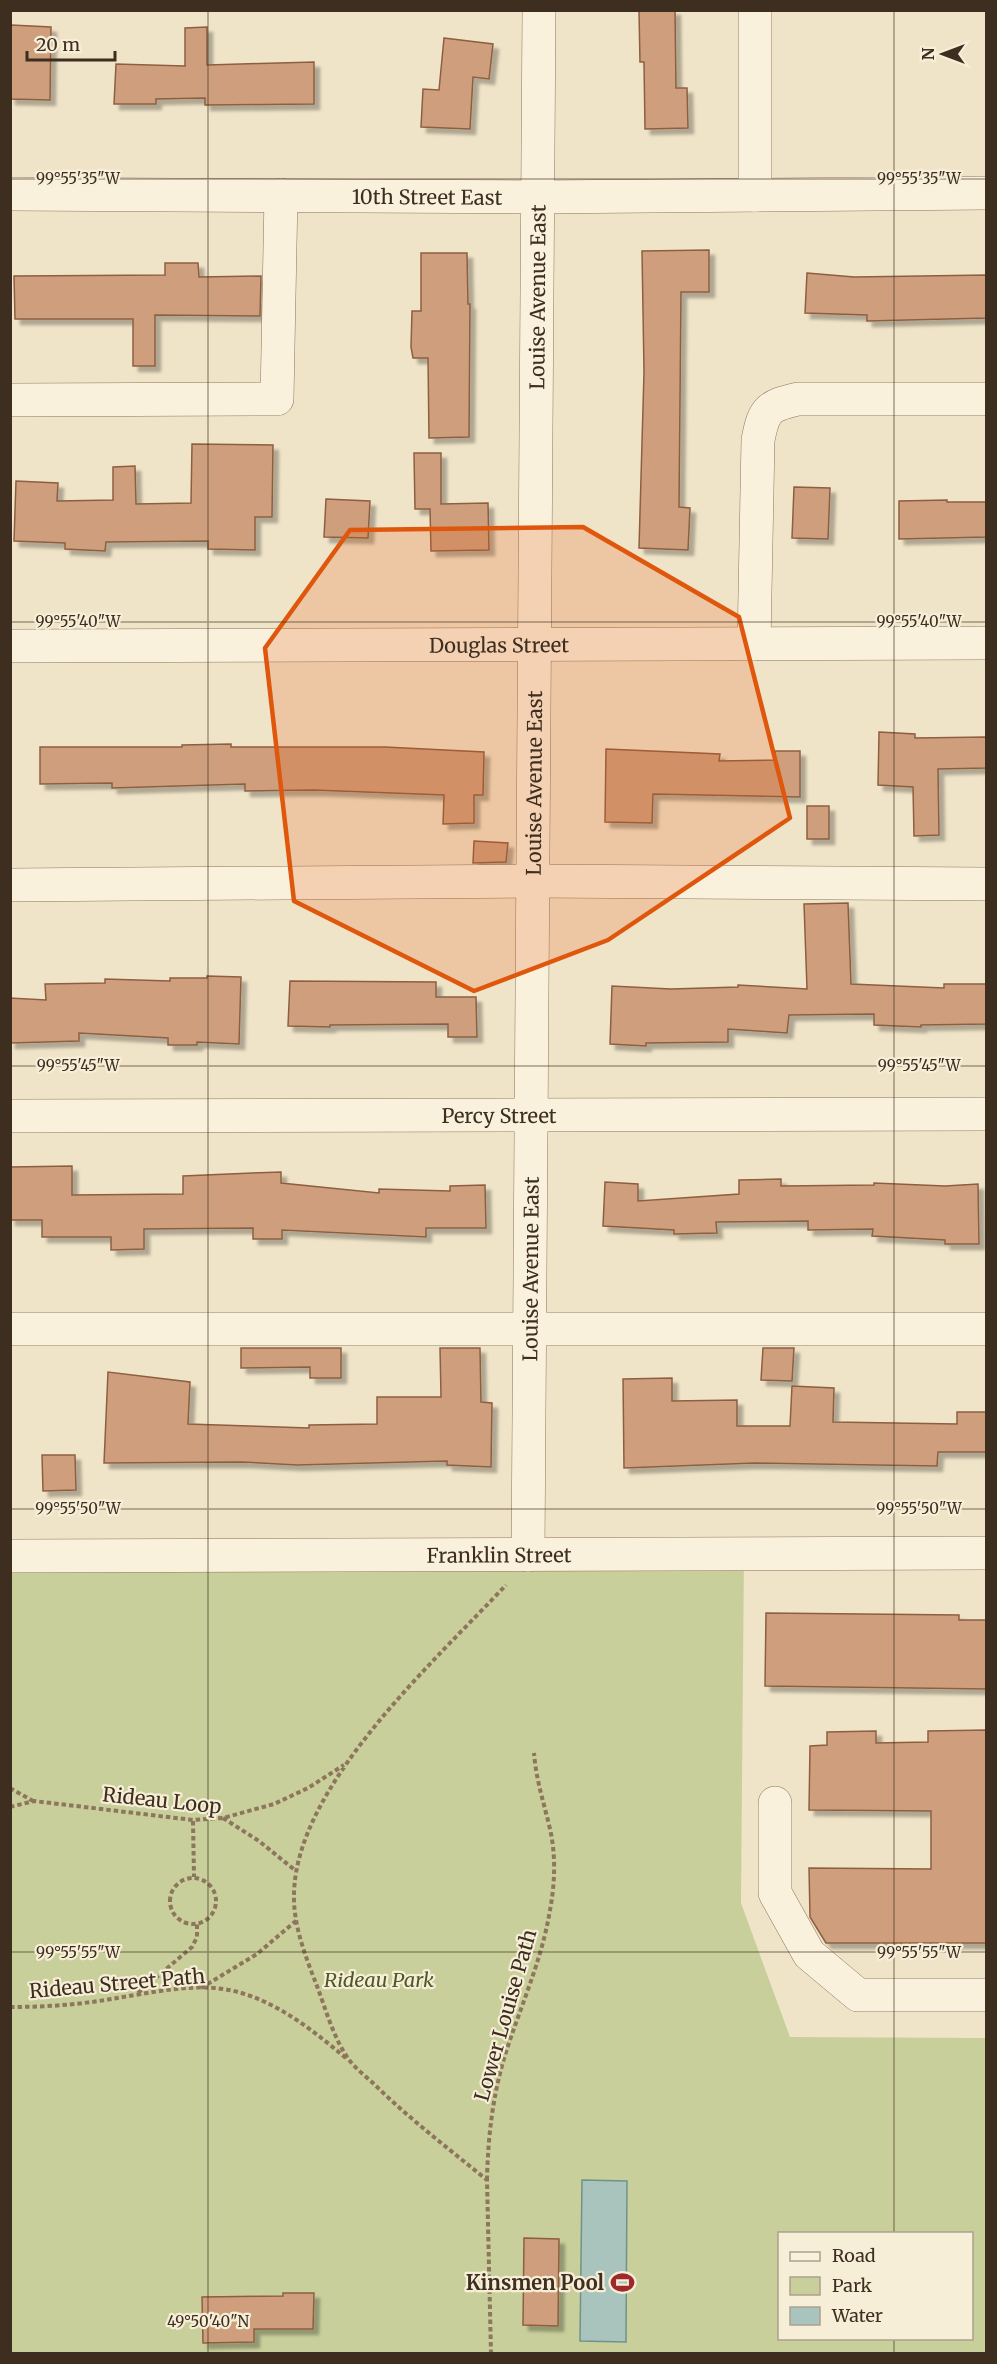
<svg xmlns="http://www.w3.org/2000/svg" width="997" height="2364" viewBox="0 0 997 2364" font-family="Merriweather,serif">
<defs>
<filter id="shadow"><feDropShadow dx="5.5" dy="5.5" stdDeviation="1.5" flood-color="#0004"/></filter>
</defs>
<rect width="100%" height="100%" fill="#f0e4c8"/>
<path fill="#c9cf9b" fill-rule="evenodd" d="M744,1553L741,1903L790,2037L986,2038V2353H11L10,1556ZM780,2234H972V2338H780Z"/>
<path fill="#a9c4bc" stroke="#6f938a" stroke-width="1.5" d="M582,2180L627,2181L626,2342L580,2341Z"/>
<path fill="#cf9f7d" stroke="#8d5f41" stroke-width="1.5" filter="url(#shadow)" d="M675,10L676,88H687L688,128L645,129L644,62H640L639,11Z
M11,25L51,27L50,100L10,99Z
M207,27V65L314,62V104L205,105V98L156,99V104H114L116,64L185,66V28Z
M444,38L493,44L489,79L473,77L470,129L421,127L423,89L439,90Z
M709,250V292H681L679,507L690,508L688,550L639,548L644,372L642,251Z
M421,253H467L468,304H470L469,437L429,438L428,358H413L411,347L412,311H421Z
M165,263H198L199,277L261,276L260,316L155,315V366H133V319H15L14,276L165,275Z
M807,273L854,277L987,275V318L867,321V315L805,313Z
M192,444L273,445L272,517H255V550L208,549V541L106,542L105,551L65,549V543L14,541L16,481L58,483L57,501L113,500V467L135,466L136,504L191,503Z
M414,453H441V504L488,503L489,550L431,551L430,509H415Z
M794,487L830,488L828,539L792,538Z
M326,499L370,501L368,538L324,537Z
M947,500V502H987V537L899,539V501Z
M879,732L915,734V738L986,737V768L938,769L939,835L914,836L913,787L878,785Z
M231,744V747H385L484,752L483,795H474V823L443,824L444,795L313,790L245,791V784L112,788V783L40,784V747H182V745Z
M606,749L720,754L719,761L775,760V751H800V797L653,794L652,823L605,822Z
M807,806H829V839H807Z
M474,841L508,843L506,862L473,863Z
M848,903L851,984L944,988V984H987V1024L921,1025V1027L874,1025V1014L789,1015L787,1033L728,1029V1042L646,1043V1046L610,1044L612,986L671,989L738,987V985L807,989L804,904Z
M207,976L241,977L239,1044L197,1042V1045H168V1038L79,1033V1041L10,1043V998L46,1000L45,984L105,983V979L170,981V978H207Z
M290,981L436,982V997H476L477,1037H448V1024L330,1025V1027L288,1026Z
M72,1166V1195L183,1194V1176L252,1173L281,1172V1183L379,1193V1189L450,1191V1186L485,1185L486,1228H426V1237L282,1230V1239H253V1228L144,1229V1249L111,1250V1237H42V1220H10V1167Z
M781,1179V1186L874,1185V1183L945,1186L978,1184L979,1244H945V1240L872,1236L873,1229L808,1230V1221L716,1222L717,1233L674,1234V1230L603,1226L605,1182L638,1184V1201L739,1194V1180Z
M241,1348H341V1378H310V1367L241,1368Z
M440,1348H480L481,1402L492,1403L491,1467L447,1465V1461L297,1465L242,1462L104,1463L108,1372L190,1382L188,1424L309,1428V1425L377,1424V1397H441Z
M763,1348H794L792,1381L761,1380Z
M672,1378V1401L737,1400V1426H790L792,1386L834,1388L833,1422L957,1424V1412H987V1452H938L937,1466L755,1463L624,1468L623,1379Z
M42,1455H75L76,1490L43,1491Z
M766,1613L959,1615V1620H987V1689L765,1686Z
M987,1730V1943H826L810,1917L809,1868L931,1869V1811L809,1810L810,1746L827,1745V1732L876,1731V1743L928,1742V1731Z
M524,2238L559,2239L558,2326L523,2325Z
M283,2293H314L313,2329H254V2342L203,2343L202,2297L283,2296Z"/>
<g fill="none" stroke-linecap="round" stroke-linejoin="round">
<defs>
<g id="minor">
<path d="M755,10V195"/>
<path id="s1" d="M10,194L538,197L986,193"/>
<path d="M10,400L277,399L281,195"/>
<path d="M754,644L758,440C764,409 768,406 798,399H986"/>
<path id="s2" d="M10,646L986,643"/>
<path d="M10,885L533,881L986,884"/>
<path id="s3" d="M10,1116L986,1114"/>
<path d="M10,1329H986"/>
<path id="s4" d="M528,1555L539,10"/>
<path id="s5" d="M10,1556L986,1553"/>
<path d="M775,1803V1893L809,1954L858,1995H986"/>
</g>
</defs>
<use href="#minor" stroke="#8d765c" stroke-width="34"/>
<path stroke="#8d765c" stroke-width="4" stroke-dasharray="4.5 3" stroke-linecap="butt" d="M10,1788L33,1801
M10,1807L34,1801L193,1820L223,1818L274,1804L308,1788L344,1765
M223,1818L259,1841L296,1871
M193,1821L194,1877
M170 1901a23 23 0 1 1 46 0a23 23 0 1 1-46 0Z
M201,1988L257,1954L297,1920
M138,1993L192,1947L197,1937V1924
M10,2007C44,2007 77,2005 111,1999C151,1993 198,1981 238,1992C279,2003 315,2032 347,2059
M487,2180C488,2135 493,2092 507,2049C522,2003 542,1959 550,1910C555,1884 556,1855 550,1829C544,1803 536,1780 534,1753
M491,2354L487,2180C449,2149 411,2120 376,2086C368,2078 357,2070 350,2061C334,2040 326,2010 317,1986C306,1958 293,1925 294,1894C296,1785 435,1661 506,1585"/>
<use href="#minor" stroke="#faf1dc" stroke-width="33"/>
</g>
<path fill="#df570d" fill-opacity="0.2" stroke="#df570d" stroke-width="4.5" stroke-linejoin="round" d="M583,527L739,617L790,818L608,940L474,991L294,901L265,648L350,530Z"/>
<path fill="none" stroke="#3d2e20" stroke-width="1.5" stroke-opacity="0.45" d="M208,10V2354M894,10V2234M10,179H986M10,622H986M10,1066H986M10,1509H986M10,1952H986M894,2338V2354"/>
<defs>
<symbol id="stadium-bare" viewBox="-9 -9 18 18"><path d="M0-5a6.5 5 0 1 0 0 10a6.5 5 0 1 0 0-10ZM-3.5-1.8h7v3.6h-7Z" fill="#9e2a2b" stroke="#f7eed8" stroke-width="2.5" paint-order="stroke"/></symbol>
</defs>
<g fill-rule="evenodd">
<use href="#stadium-bare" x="606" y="2266" width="33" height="33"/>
</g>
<g text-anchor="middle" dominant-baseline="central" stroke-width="4.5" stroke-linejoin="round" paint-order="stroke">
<g font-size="20" fill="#3d2e20" stroke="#f7eed8">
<text stroke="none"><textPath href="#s1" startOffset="417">10th Street East</textPath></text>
<text stroke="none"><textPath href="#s4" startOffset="1258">Louise Avenue East</textPath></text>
<text stroke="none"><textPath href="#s2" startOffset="489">Douglas Street</textPath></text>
<text stroke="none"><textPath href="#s4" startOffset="772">Louise Avenue East</textPath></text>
<text stroke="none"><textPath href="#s3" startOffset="489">Percy Street</textPath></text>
<text stroke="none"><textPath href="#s4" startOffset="286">Louise Avenue East</textPath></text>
<text stroke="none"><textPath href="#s5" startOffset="489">Franklin Street</textPath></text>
<text transform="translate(162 1800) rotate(6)">Rideau Loop</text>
<text transform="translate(117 1983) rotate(-5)">Rideau Street Path</text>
<text transform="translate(505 2015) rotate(-74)">Lower Louise Path</text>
</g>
<g font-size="20" font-style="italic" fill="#4d5a26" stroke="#f7eed8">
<text x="379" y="1979">Rideau Park</text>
</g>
<g font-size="20" font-weight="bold" fill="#3d2e20" stroke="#f7eed8" text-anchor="end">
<text x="604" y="2282">Kinsmen Pool</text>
</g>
</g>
<g font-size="15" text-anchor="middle" fill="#3d2e20" stroke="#f7eed8" stroke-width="4.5" stroke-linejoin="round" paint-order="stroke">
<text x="919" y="184">99°55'35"W</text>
<text x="78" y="184">99°55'35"W</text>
<text x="919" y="627">99°55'40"W</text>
<text x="78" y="627">99°55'40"W</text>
<text x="919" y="1071">99°55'45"W</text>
<text x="78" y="1071">99°55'45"W</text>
<text x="919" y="1514">99°55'50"W</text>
<text x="78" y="1514">99°55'50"W</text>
<text x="78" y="1958">99°55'55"W</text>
<text x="919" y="1958">99°55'55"W</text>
<text x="208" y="2327">49°50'40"N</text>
</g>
<rect width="997" height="2364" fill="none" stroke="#3d2e20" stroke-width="24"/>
<rect x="778" y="2232" width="195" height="108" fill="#f7eed8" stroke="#ada18e" stroke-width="1.5"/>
<rect x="790" y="2252" width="30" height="9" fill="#faf1dc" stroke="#ada18e" stroke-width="1.5"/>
<text x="832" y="2262" font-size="18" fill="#3d2e20">Road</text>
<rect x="790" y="2277" width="30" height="18" fill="#c9cf9b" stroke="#ada18e" stroke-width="1.5"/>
<text x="832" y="2292" font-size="18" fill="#3d2e20">Park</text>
<rect x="790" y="2307" width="30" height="18" fill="#a9c4bc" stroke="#ada18e" stroke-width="1.5"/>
<text x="832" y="2322" font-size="18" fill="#3d2e20">Water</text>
<g transform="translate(943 54) rotate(270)" stroke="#f7eed8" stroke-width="4.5" paint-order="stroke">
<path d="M0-4.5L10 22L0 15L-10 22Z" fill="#3d2e20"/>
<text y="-9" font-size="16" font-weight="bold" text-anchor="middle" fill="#3d2e20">N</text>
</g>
<path d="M27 51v9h88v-9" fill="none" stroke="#3d2e20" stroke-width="3"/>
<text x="36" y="51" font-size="18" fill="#3d2e20" stroke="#f7eed8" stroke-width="4.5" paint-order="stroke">20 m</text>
</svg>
